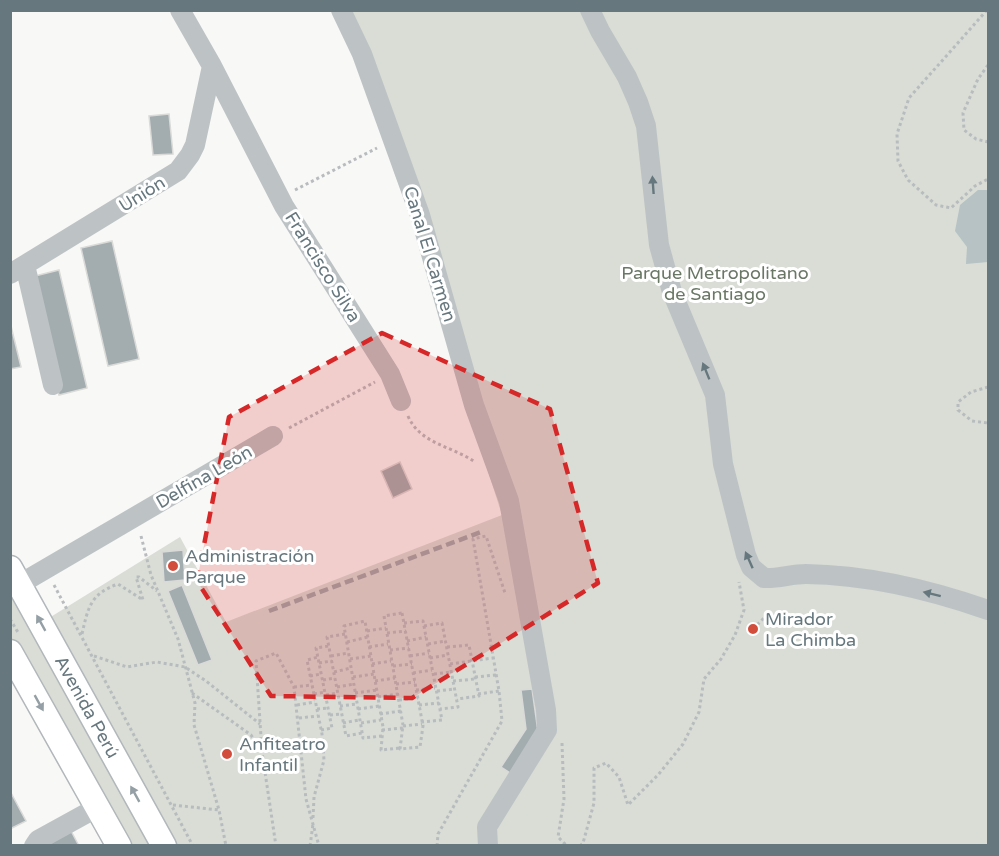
<svg xmlns="http://www.w3.org/2000/svg" width="999" height="856" viewBox="0 0 999 856" font-family="'Varela Round',sans-serif">
<rect width="100%" height="100%" fill="#f8f8f6"/>
<path fill="#d9ddd6" d="M335,11H988V845H174L49,618L180,537L226,622L502,515L440,321L422,245L394,172L368,83Z
M10,593L150,845H127L11,640Z"/>
<path fill="#b6c2c4" d="M978,190H988V262L966,264L967,247L955,231L960,205Z"/>
<path fill="#a3adb0" stroke="#dadad8" stroke-width="1.5" d="M169,114L173,154L153,155L149,116Z
M112,241L139,359L108,366L81,248Z
M59,270L87,388L59,395L31,277Z
M10,322L21,367L10,369Z
M400,462L412,489L393,498L381,471Z
M183,550L185,580L164,582L162,552Z
M182,585L212,660L198,665L168,591Z
M532,689L538,732L510,773L501,767L526,729L521,690Z
M10,791L26,821L10,829Z
M70,829L79,846H49L47,842Z"/>
<g fill="none" stroke-linecap="round" stroke-linejoin="round">
<defs>
<path id="major" d="M10,568L164,846
M10,652L119,846"/>
</defs>
<use href="#major" stroke="#b1b7ba" stroke-width="27"/>
<path stroke="#b8bcbe" stroke-width="3" stroke-dasharray="3 3" stroke-linecap="butt" d="M987,10L909,98L897,134L898,161L908,180L936,205L951,208L975,186L988,179
M988,65L978,79L963,113L964,130L976,139L988,142
M295,190L377,148
M988,387L971,392L958,402V410L972,421L988,423
M408,416C420,444 452,446 475,462
M289,428L375,382
M141,536L151,575L178,639L195,703L194,725L219,810L226,846
M54,585L193,846
M402,613L423,726L420,747L400,749L403,725L384,616Z
M10,619L19,634
M404,623L423,621L442,720L422,722
M424,626L442,623L458,707L440,709
M753,629L768,614
M367,631L386,628
M387,633L406,631
M82,634C88,608 90,594 118,584L143,600L136,577H139L157,591
M345,634L327,637L346,736L362,733
M407,641L426,637
M347,642L368,637
M428,644L446,641
M369,647L388,644
M447,647L469,645L479,696L457,699
M390,650L409,648
M94,656L127,667L157,662L185,667L206,681L260,724
M331,656L348,653
M410,656L429,653
M430,658L448,655
M350,659L371,656
M319,663L332,661
M372,664L391,661
M450,664L493,658
M393,666L412,664
M334,672L351,668
M413,673L432,670
M434,674L452,672
M310,676L321,674
M353,677L374,674
M475,677L496,675
M323,680L335,678
M375,681L395,678
M453,681L475,679
M396,684L415,682
M294,687L312,685
M337,687L354,684
M416,690L435,688
M437,691L455,689
M192,693L251,735L262,752L276,846
M355,693L377,690
M314,694L325,692
M478,694L499,691
M326,695L338,693
M378,697L398,694
M399,700L418,698
M297,705L315,702
M419,705L439,703
M340,706L357,704
M317,709L328,708
M358,709L379,706
M380,714L401,711
M330,715L342,714
M299,718L318,716
M343,723L359,720
M361,723L381,720
M403,726L422,724
M321,730L332,728L316,648L329,646
M382,730L403,728
M382,736L363,738L344,626L365,621L383,727L381,750L400,748
M562,743L564,799L558,837L567,846
M262,752L256,661L276,653L294,687L306,799L319,846
M173,805L219,810
M313,818L314,797L324,760L322,734L307,660L318,657
M310,846L313,824
M437,846L438,834L502,721L499,691L473,539L486,536L505,593
M580,846L583,843L594,803V768L606,763L619,777L628,805L658,775L683,744L699,712L704,679L721,659L735,635L744,610L739,582"/>
<path stroke="#bdc3c5" stroke-width="20" d="M180,10L212,66L284,206L390,374L401,401
M341,10L362,54L420,215L474,405L509,501L546,710L547,730L487,827L488,846
M590,10L600,31L627,77L638,102L646,126L659,245L672,292L715,395L723,464L746,555L751,567L764,578C778,579 791,574 806,574C867,575 931,590 988,610
M25,265L53,385
M10,274L178,171L190,155L195,145L212,66
M20,584L273,436
M34,846L38,840L98,807"/>
<use href="#major" stroke="#fff" stroke-width="24"/>
<path stroke="#a0a8ab" stroke-width="4.5" stroke-dasharray="9 4.5" stroke-linecap="butt" d="M269,611L481,532"/>
</g>
<defs><path id="oneway-solid" d="M-6-.8H1V-3.2L6.5 0L1 3.2V.8H-6Z" transform="scale(1.5)"/></defs>
<g fill="#66777e">
<use href="#oneway-solid" transform="translate(653 185) rotate(-94)"/>
<use href="#oneway-solid" transform="translate(706 371) rotate(-112)"/>
<use href="#oneway-solid" transform="translate(749 560) rotate(-114)"/>
<use href="#oneway-solid" transform="translate(932 594) rotate(-166)"/>
</g>
<g fill="#94a0a5">
<use href="#oneway-solid" transform="translate(41 623) rotate(-119)"/>
<use href="#oneway-solid" transform="translate(39 703) rotate(61)"/>
<use href="#oneway-solid" transform="translate(135 794) rotate(-119)"/>
</g>
<path fill="#d62828" fill-opacity="0.2" stroke="#d62828" stroke-width="4.5" stroke-dasharray="12 8" stroke-linejoin="round" d="M382,333L550,409L598,583L412,698L271,696L197,581L229,417Z"/>
<g fill="#d24d3c" stroke="#fff" stroke-width="2">
<circle cx="173" cy="566" r="6"/>
<circle cx="753" cy="629" r="6"/>
<circle cx="227" cy="754" r="6"/>
</g>
<g text-anchor="middle" dominant-baseline="central" stroke-width="6" stroke-linejoin="round" paint-order="stroke">
<g font-size="18" fill="#66777e" stroke="#fff">
<text transform="translate(142 194) rotate(-32)">Unión</text>
<text transform="translate(430 254) rotate(73)">Canal El Carmen</text>
<text transform="translate(323 267) rotate(58)">Francisco Silva</text>
<text transform="translate(204 477) rotate(-30)">Delfina León</text>
<text transform="translate(87 707) rotate(61)">Avenida Perú</text>
</g>
<g font-size="18" fill="#6a7765" stroke="#fff">
<text x="715" y="273">Parque Metropolitano<tspan x="715" dy="21">de Santiago</tspan></text>
</g>
<g font-size="18" fill="#66777e" stroke="#fff" text-anchor="start">
<text x="185" y="556">Administración<tspan x="185" dy="21">Parque</tspan></text>
<text x="765" y="619">Mirador<tspan x="765" dy="21">La Chimba</tspan></text>
<text x="239" y="744">Anfiteatro<tspan x="239" dy="21">Infantil</tspan></text>
</g>
</g>
<rect width="999" height="856" fill="none" stroke="#66777e" stroke-width="24"/>
</svg>
